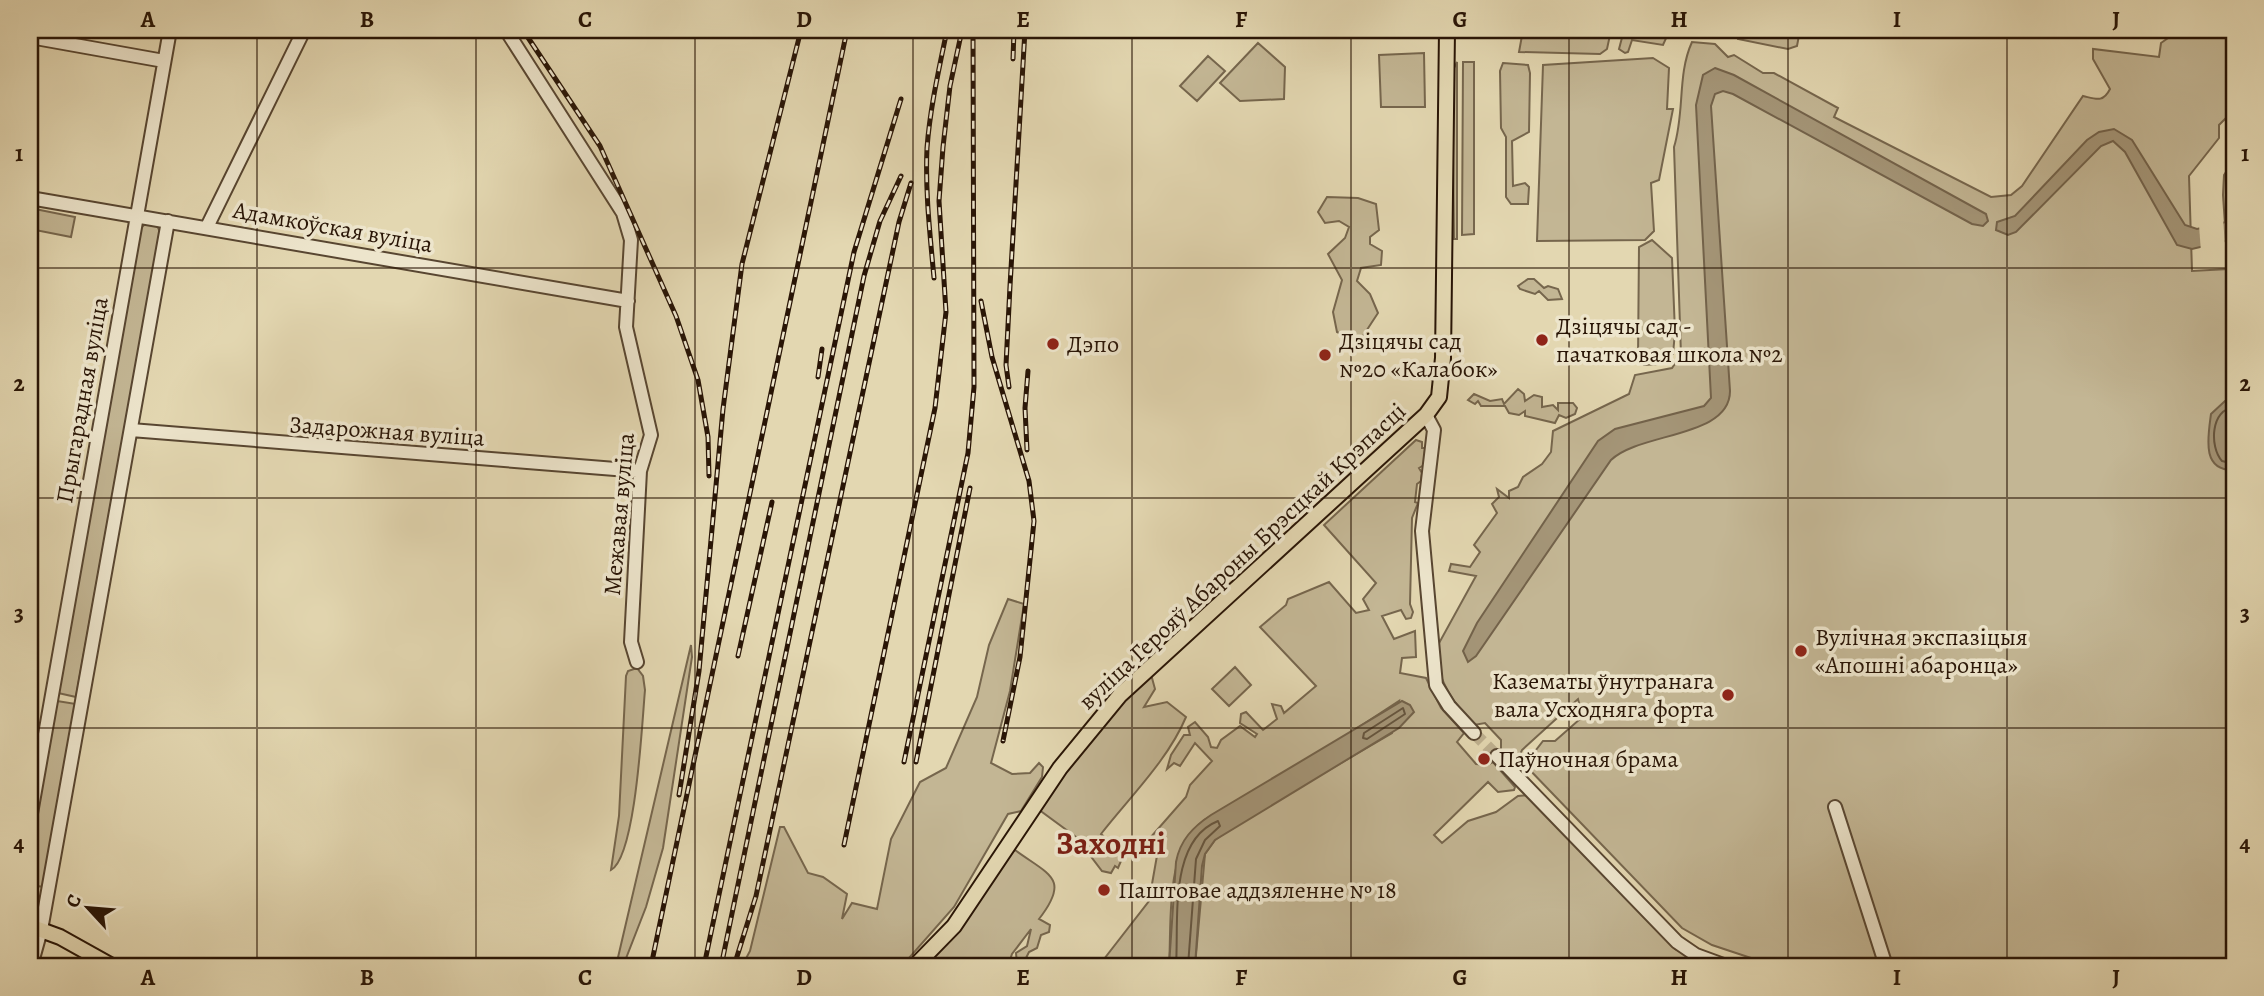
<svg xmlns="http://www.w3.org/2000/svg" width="2264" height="996" viewBox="0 0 2264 996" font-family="Alegreya,serif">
<rect width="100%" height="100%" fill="#e3d7b1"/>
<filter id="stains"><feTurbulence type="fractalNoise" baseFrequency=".00286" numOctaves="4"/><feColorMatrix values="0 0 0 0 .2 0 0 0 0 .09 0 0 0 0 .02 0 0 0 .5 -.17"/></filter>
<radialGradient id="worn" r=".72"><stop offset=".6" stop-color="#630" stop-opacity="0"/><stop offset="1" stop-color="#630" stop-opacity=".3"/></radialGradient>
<path fill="#c3b694" stroke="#76664d" stroke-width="2" d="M1523,30H1602L1610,35L1607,49L1600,54L1519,52Z
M1624,30H1674L1673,36H1667L1663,45L1632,40L1628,52L1625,53L1619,49Z
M1739,30H1800L1797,46L1788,49L1738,39Z
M2182,30H2234V110L2219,125V138L2189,176L2192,271L2228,269L2223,195L2224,175L2234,160V966H1775L1712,945L1682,928L1526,766L1537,757L1536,750L1543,741H1555L1588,712L1580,707L1578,699L1522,750L1517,762L1507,761L1501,753V740L1485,723L1474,725C1452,702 1442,684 1433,654L1476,576L1449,571L1451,564L1470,567L1480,552L1474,545L1497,513L1492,504L1499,497L1497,489L1509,498V491L1518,487L1523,477L1542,464L1551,452L1553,431L1629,394L1635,375L1672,368L1681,355L1674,147C1685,112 1677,75 1692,42L1715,44L1728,57L1734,55L1763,73H1774L1838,108L1834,117L1991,197L2011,195L2022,186L2083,96C2096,99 2103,103 2110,89L2093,59V49L2159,57L2161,43L2171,36L2180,37Z
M1258,43L1285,67L1284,99L1240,101L1220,83Z
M1424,53L1425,107H1381L1379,55Z
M1208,56L1225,71L1197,101L1180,86Z
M1653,58L1669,68L1667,109H1673L1659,180L1651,183L1654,231L1645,240L1537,241L1543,65Z
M1457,62V239H1454L1452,72Z
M1463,62H1474V234L1462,235Z
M1503,63L1528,65L1530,73L1529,132L1512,141L1513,186L1525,183L1529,187L1528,204H1511L1506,197V137L1501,128L1500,71Z
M1327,197L1358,198L1376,204L1379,230L1370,237V244L1382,251L1381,265L1361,268L1357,281L1370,294L1378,313L1359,342L1337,332L1333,312L1342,280L1328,254L1345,238L1349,227L1339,221L1325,223L1318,212Z
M30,208L75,217L71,237L30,229Z
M147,222L156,223L160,232L76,697L58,693L140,229Z
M1652,240L1672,258L1675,332L1673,354L1658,364L1644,365L1638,358L1639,247Z
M1528,279H1534L1544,288L1548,286L1558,289L1562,299L1548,300L1539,291L1535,294L1520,289L1518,286Z
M1518,389L1524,394L1525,401L1534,395L1542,397V407L1553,405L1558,410V403H1573L1577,408L1575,414L1566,418L1559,415L1555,423L1525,416V411L1519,415L1509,413L1505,406H1481L1478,401L1475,404L1468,400L1474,394L1490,401L1502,399L1504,404Z
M1416,440L1422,442V448H1425L1424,465L1419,468L1422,473L1421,481L1417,484L1415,502L1418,503L1412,518L1410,604L1413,612L1411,618L1406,619L1401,610L1382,616L1394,639L1415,631L1416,657L1402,658L1400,673L1426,678L1441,708L1464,733L1457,742L1476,764L1487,765L1493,762L1515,787L1514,790L1498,792L1488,782L1434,835L1442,843L1468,821L1496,812L1518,796L1528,795L1675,949L1709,966H1195L1205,854L1215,840L1232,827L1392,733L1399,701L1333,744L1204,820C1164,851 1172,920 1169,966H1091L1104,959L1149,901L1158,850L1143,846L1186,797L1190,785L1212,761L1195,743L1180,766L1174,763L1167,769L1171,755L1184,735H1190L1188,727L1195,722L1208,737L1211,747L1217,748L1221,740L1240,726L1255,737L1257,734L1240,723L1241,714L1246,712L1263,730L1277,719L1272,704L1281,706L1284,713L1316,686L1260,627L1286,605L1288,599L1329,582L1356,613L1369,610L1363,599L1376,583L1324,525Z
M1008,599L1024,604L1010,691L991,763L1012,774L1030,773L1039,763L1043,767L1042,777L1021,811L1008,814L954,907L902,966H742L750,951L780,827H784L808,873L823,877L847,894L842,919L852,903L877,909L891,839L920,782L946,768L977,697L989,645Z
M691,645L692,657L663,848L646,907L623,966H616Z
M1235,667L1251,685L1229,706L1212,689Z
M637,668L643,676L645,690C642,722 636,856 611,870L619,816L626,676L628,671Z
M1146,678H1152L1155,689L1144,707L1167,702L1186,717C1168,760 1129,798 1101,834L1124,854L1118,868L1115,866L1111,873L1102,871L1076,837L1038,809L1111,711Z
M57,701L76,704L44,887L30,885V848Z
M1015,850C1049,875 1071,878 1039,919L1050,925L1049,932L1041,935L1037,948L1029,952L1022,966L1017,964L1016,953L1027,946L1031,929L1012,954L1008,966H920L1009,853Z"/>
<path fill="#a49577" stroke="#73624a" stroke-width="2" d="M1715,68L1734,75L1986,214L1988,221L1983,226L1972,224L1733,94L1723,91L1715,94L1711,106L1730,391C1730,438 1640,432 1611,460L1476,656L1468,662L1463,651L1477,623L1598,441L1615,429L1704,406L1711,398L1696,105L1703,75Z
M2114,129L2132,140L2185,225L2197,229L2234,220V239L2192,249L2177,245L2125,152L2113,141L2101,146L2016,232L2008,235L1996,230L1997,222L2015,216L2087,140L2099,132Z
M2225,401H2234V470C2201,471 2208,437 2211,414Z
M1402,701L1410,705L1414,712L1399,728L1215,840L1205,854L1202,866L1195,966H1169L1176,862C1180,840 1193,827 1211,815Z"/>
<path fill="#e3d7b1" d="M2223,219L2225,245L2201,252L2199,225Z"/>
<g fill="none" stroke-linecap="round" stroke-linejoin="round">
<path stroke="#66553e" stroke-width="2" d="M2234,408C2211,408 2209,447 2222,461L2234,464
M1403,708L1405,714L1367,739L1363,738L1364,733Z
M1176,966C1179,921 1168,841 1218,821L1220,826L1205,840L1196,859L1188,966"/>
<path stroke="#beb08f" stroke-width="12" stroke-dasharray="12 6" stroke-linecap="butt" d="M1474,733L1497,756"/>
<defs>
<path id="minor" d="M506,30L623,213L631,240L626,327L651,435L640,471L631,642L637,662
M30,37L164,61
M30,198L628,301
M207,227L304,30
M1426,415L1434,430L1422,531L1436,685L1449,706L1474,733
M131,430L640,471
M1497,756L1677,942L1696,955L1726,966
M1835,807L1886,966
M30,819L170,30
M31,966L41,930L168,221"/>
<path id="major" d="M30,926L60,937L112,966
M915,966L954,926L1060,768L1120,695L1426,415L1439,397L1443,358L1447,30"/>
</defs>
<use href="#minor" stroke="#584631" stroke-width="16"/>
<use href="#major" stroke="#291506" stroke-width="18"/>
<use href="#minor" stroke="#ede5cc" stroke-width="12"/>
<use href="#major" stroke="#e3d7b1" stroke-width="14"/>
<defs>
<path id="rail" d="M523,30L600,146L676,316L698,380L708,437L709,476
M1013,59L1014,30
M934,278C930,234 925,191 927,148C930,108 939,69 947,30
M981,301L992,357L1029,481L1034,521L1020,657L1003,741
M818,377L822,349
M1009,387L1006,365L1010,286L1025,30
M1027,450L1025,408L1028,371
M738,656L772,502
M904,762L968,453L974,387L973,30
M916,762L970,488
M679,795L699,671L723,409L742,264L801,30
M844,845L935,408L946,312L939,201L943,147L950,86L962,30
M723,957L864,276L880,221L901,176
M651,966L847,30
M704,966L854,252L901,99
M734,966L756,896L899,222L911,183"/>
</defs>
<use href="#rail" stroke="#291506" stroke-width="5"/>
<use href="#rail" stroke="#ede5cc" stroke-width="2.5" stroke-dasharray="8" stroke-linecap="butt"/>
</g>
<path fill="none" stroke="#291506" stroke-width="2" stroke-opacity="0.55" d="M257,30V966M476,30V966M695,30V966M913,30V966M1132,30V966M1351,30V966M1569,30V966M1788,30V966M2007,30V966M30,268H2234M30,498H2234M30,728H2234"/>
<g fill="#8f2418" stroke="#ede5cc" stroke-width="2.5">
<circle cx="1542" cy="340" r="7"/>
<circle cx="1053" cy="344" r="7"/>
<circle cx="1325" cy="355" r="7"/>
<circle cx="1801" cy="651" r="7"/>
<circle cx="1728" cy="695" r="7"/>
<circle cx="1484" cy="759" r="7"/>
<circle cx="1104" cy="890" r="7"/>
</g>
<g text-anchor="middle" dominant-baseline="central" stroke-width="7" stroke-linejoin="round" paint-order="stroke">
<g font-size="24" fill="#291506" stroke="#ede5cc">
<text transform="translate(333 227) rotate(10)">Адамкоўская вуліца</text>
<text transform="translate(82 400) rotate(-80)">Прыгарадная вуліца</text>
<text transform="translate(387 431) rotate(4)">Задарожная вуліца</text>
<text transform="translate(619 514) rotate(-85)">Межавая вуліца</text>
<text transform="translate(1242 556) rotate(-43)">вуліца Герояў Абароны Брэсцкай Крэпасці</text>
</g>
<g font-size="24" fill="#291506" stroke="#ede5cc" text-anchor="start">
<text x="1556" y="326">Дзіцячы сад -<tspan x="1556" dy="28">пачатковая школа №2</tspan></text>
<text x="1339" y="341">Дзіцячы сад<tspan x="1339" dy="28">№20 «Калабок»</tspan></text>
<text x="1067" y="344">Дэпо</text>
<text x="1815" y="637">Вулічная экспазіцыя<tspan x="1815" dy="28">«Апошні абаронца»</tspan></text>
<text x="1714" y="681" text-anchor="end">Казематы ўнутранага<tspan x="1714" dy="28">вала Усходняга форта</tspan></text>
<text x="1498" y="759">Паўночная брама</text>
<text x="1118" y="890">Паштовае аддзяленне № 18</text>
</g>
<g font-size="32" font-weight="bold" fill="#7a1f14" stroke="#ede5cc">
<text x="1111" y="843">Заходні</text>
</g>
</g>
<rect width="2264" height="996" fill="none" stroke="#e3d7b1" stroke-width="77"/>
<g transform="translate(88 908) rotate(296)" stroke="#ede5cc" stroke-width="5" paint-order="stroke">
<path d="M0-5L12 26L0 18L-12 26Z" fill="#291506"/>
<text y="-10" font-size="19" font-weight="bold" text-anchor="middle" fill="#291506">С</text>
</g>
<rect x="38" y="38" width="2188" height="920" fill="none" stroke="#291506" stroke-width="2.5"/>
<g font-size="23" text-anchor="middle" font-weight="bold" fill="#291506">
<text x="148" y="27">A</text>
<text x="367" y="27">B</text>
<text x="585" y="27">C</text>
<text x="804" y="27">D</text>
<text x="1023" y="27">E</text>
<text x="1241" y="27">F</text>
<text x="1460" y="27">G</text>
<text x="1679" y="27">H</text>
<text x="1897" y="27">I</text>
<text x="2116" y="27">J</text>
<text x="19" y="161">1</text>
<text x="2245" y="161">1</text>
<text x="19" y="391">2</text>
<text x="2245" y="391">2</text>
<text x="19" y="621">3</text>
<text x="2245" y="621">3</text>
<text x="19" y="851">4</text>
<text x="2245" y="851">4</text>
<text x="148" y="985">A</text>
<text x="367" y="985">B</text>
<text x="585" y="985">C</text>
<text x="804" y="985">D</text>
<text x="1023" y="985">E</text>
<text x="1241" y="985">F</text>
<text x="1460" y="985">G</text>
<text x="1679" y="985">H</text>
<text x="1897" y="985">I</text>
<text x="2116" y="985">J</text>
</g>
<rect width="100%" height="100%" filter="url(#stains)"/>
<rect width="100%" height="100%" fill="url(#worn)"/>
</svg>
